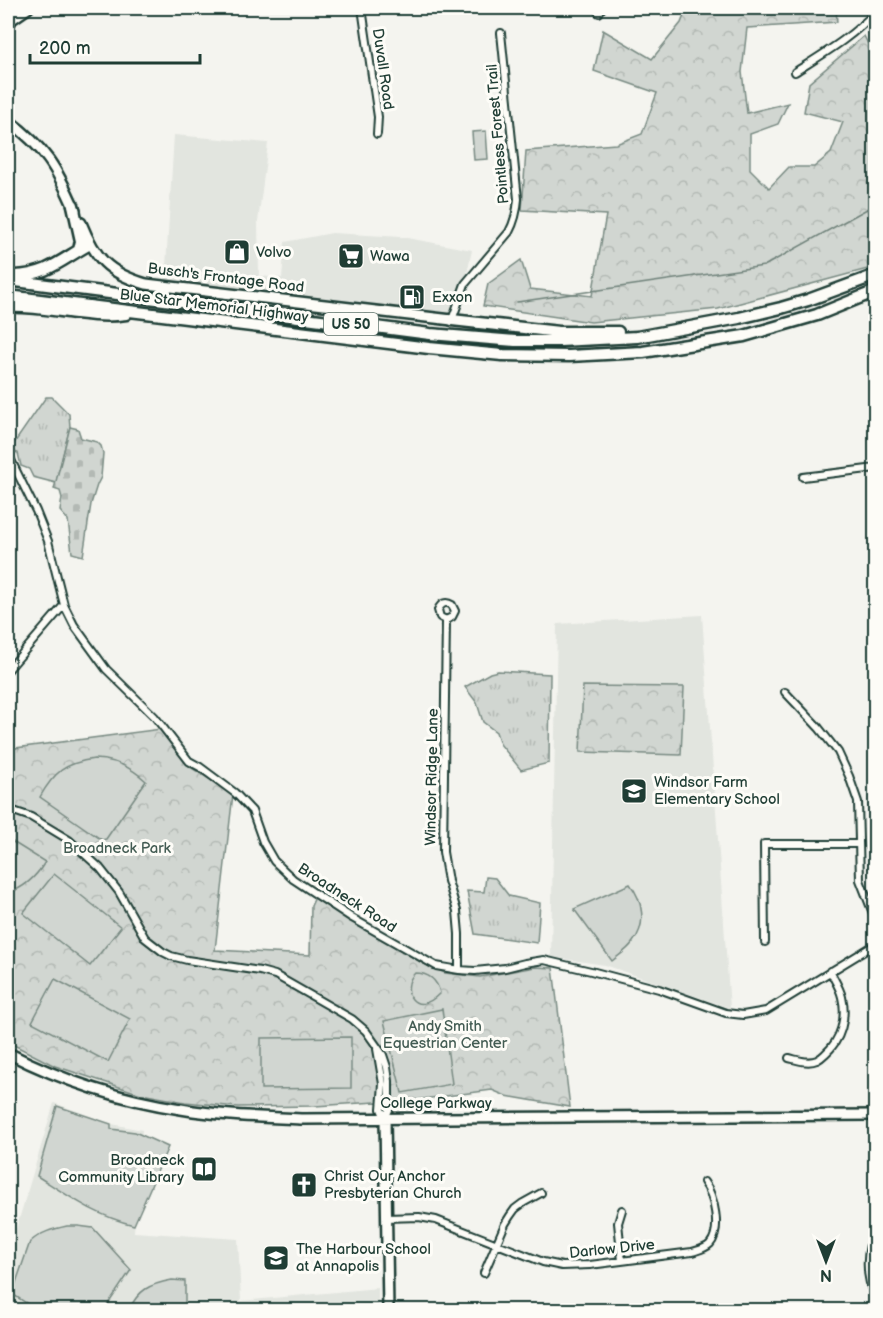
<svg xmlns="http://www.w3.org/2000/svg" width="883" height="1318" viewBox="0 0 883 1318" font-family="'Balsamiq Sans',sans-serif">
<defs>
<pattern id="grass-tufts" width="24" height="20" patternUnits="userSpaceOnUse" patternTransform="scale(1.5)"><rect width="24" height="20" fill="#d1d6d1"/><path d="M3 7l-1-3M5 7V3M7 7l1-3M15 17l-1-3M17 17v-4M19 17l1-3" fill="none" stroke="#b3b9b4"/></pattern>
<pattern id="forest-crowns" width="20" height="18" patternUnits="userSpaceOnUse" patternTransform="scale(1.5)"><rect width="20" height="18" fill="#d1d6d1"/><path d="M2 6a3 3 0 1 1 6 0M12 15a3 3 0 1 1 6 0" fill="none" stroke="#b3b9b4"/></pattern>
<pattern id="cemetery-stones" width="16" height="16" patternUnits="userSpaceOnUse" patternTransform="scale(1.5)"><rect width="16" height="16" fill="#d1d6d1"/><path d="M2 7V4a2 2 0 0 1 4 0v3zM10 15v-3a2 2 0 0 1 4 0v3z" fill="#b3b9b4"/></pattern>
</defs>
<rect width="100%" height="100%" fill="#f4f4ef"/>
<filter id="ink" filterUnits="userSpaceOnUse"><feTurbulence type="fractalNoise" baseFrequency=".0167" numOctaves="2"/><feDisplacementMap in="SourceGraphic" scale="12" xChannelSelector="R" yChannelSelector="G"/><feConvolveMatrix kernelMatrix="1 2 1 2 8 2 1 2 1" color-interpolation-filters="sRGB"/></filter>
<g filter="url(#ink)">
<path fill="#e2e5df" d="M174,135L268,143L258,222L259,276L282,278L285,242L332,233L402,237L472,250L458,316L165,282Z
M702,615L730,1008L605,965L551,957L557,624Z
M54,1103L112,1124L142,1130L134,1232L238,1239L241,1301L378,1288V1310H8V1256Z"/>
<path fill="url(#grass-tufts)" stroke="#788a82" stroke-width="1.5" d="M46,397H52L69,414L70,427L56,483L33,477L29,469L21,466L18,453L11,451L8,452Z
M498,671L550,674L549,763L521,770L500,744L496,732L483,722L477,703L465,687L490,673Z
M486,877L495,878L509,896L540,903L537,943L475,934L467,891L484,892Z"/>
<path fill="url(#forest-crowns)" stroke="#788a82" stroke-width="1.5" d="M687,8H836L837,22L747,28L742,72L747,113L788,103L778,124L750,134V169L769,188L789,167H814L831,153L843,122L804,112L809,83L864,36L875,58V267L718,309L591,322L483,306L488,284L521,260L530,289L592,296L606,215L522,210L526,151L616,144L642,134L657,93L594,71L603,30L652,59L681,23Z
M583,686L684,687L681,755L580,752Z
M161,729L190,767L233,794L215,950L310,955L311,906L315,897L422,963L445,973L480,977L535,967L553,968L570,1107L506,1096L492,1090L392,1103L376,1102L315,1106L238,1107L185,1102L141,1094L55,1066L8,1042V749Z"/>
<path fill="url(#cemetery-stones)" stroke="#788a82" stroke-width="1.5" d="M70,427L78,429L81,438L97,442L101,446L103,453L101,477L97,485L91,504L83,556L72,553L68,520L60,511L62,498L60,491L54,489Z"/>
<path fill="#d1d6d1" stroke="#788a82" stroke-width="1.5" d="M486,131L488,159L474,160L472,132Z
M94,759C115,759 131,767 146,781L106,839L102,840L40,797C54,772 65,763 94,759Z
M8,839L45,862C36,877 24,888 8,893Z
M54,874L121,927L90,966L23,913Z
M630,884C643,901 647,924 633,942C628,950 619,955 612,961L574,909Z
M415,973C428,973 437,980 440,993C414,1020 399,988 415,973Z
M55,979L130,1019L108,1062L32,1022Z
M442,1009L452,1084L402,1093L384,1021Z
M351,1037V1088L261,1089V1038Z
M57,1106L111,1124V1129L135,1132L168,1147L134,1225C96,1216 70,1197 37,1176Z
M67,1226H78L93,1228L131,1270L104,1310H37L12,1294L30,1242C41,1232 53,1229 67,1226Z
M172,1280L185,1281V1310H129C138,1290 150,1284 172,1280Z"/>
<g fill="none" stroke-linecap="round" stroke-linejoin="round">
<path stroke="#6e8179" stroke-width="1.5" d="M517,302L764,266L876,204"/>
<defs>
<path id="street" d="M362,8L378,117L377,134
M599,13L602,8
M795,72C823,54 854,36 876,11
M452,320L465,284L509,232C515,221 517,212 518,199L501,33
M8,454L36,511L48,541L64,605L74,625L106,669L155,717L189,761L200,767L235,793L252,811L263,842L274,861L293,879L352,918L436,966L459,970L475,971L505,968L525,963L544,960L591,971L659,989L726,1013L743,1015L766,1011L876,944
M803,477L876,468
M446,620L440,617L438,610C441,603 446,601 452,605L455,611L452,617L446,620L443,852L448,881L457,911L459,934V970
M8,670L64,605
M785,692L819,728L838,752L849,776L858,802L860,880L876,921
M8,809L31,817L69,840L100,868L119,892L145,938L163,952L171,956L187,960L260,971L275,975L352,1019L366,1031L383,1055L387,1067L389,1081V1110L385,1118
M765,942L764,844H858
M377,1049L383,1084L381,1109L385,1118
M789,1058C798,1060 808,1064 817,1060C819,1059 824,1055 825,1054C841,1040 847,1018 842,997C840,988 834,979 830,971
M8,1123L10,1129L8,1144
M386,1218L419,1217L436,1220L543,1262L562,1266L590,1265L692,1252C698,1250 705,1249 710,1244C722,1230 714,1195 704,1182
M876,1225C866,1252 864,1274 876,1300
M622,1261L618,1223L622,1210
M484,1273L505,1224L510,1216L515,1209L523,1203L541,1193"/>
<path id="secondary" d="M8,25L12,19L28,8
M8,120C45,148 57,168 75,210
M81,223C95,258 108,273 146,284L452,320
M8,1053C61,1080 121,1100 181,1109C222,1116 263,1117 304,1119L876,1115
M385,1118L388,1310"/>
<path id="highway" d="M73,205L81,241L79,250
M14,276C48,275 62,259 90,244
M8,280L430,334L515,341H560L637,337L739,318L781,308L808,300L876,275
M8,296L429,348L502,355L569,356L643,352L744,336L817,315L876,291
M8,307C47,305 88,320 126,314
M452,320L559,332H618"/>
</defs>
<use href="#street" stroke="#1f3d34" stroke-width="10"/>
<use href="#secondary" stroke="#1f3d34" stroke-width="14"/>
<use href="#highway" stroke="#1f3d34" stroke-width="15"/>
<use href="#street" stroke="#fdfcf7" stroke-width="6"/>
<use href="#secondary" stroke="#fdfcf7" stroke-width="9"/>
<use href="#highway" stroke="#fdfcf7" stroke-width="10"/>
</g>
</g>
<defs>
<symbol id="shop-square" viewBox="-11 -11 22 22"><rect x="-9" y="-9" width="18" height="18" rx="4" fill="#1f3d34" stroke="#fdfcf7"/><path d="M-5-2.5h2.3a2.7 3.5 0 0 1 5.4 0H5L5.5 6h-11ZM-1.5-2.5h3a1.5 2.3 0 0 0-3 0Z" fill="#fff"/></symbol>
<symbol id="supermarket-square" viewBox="-11 -11 22 22"><rect x="-9" y="-9" width="18" height="18" rx="4" fill="#1f3d34" stroke="#fdfcf7"/><path d="M-6-5.5h2.5l.6 2H6L4.5 2H-2.5L-4.4-4H-6ZM-1.5 3.2a1.3 1.3 0 1 0 .1 0ZM3 3.2a1.3 1.3 0 1 0 .1 0Z" fill="#fff"/></symbol>
<symbol id="fuel-square" viewBox="-11 -11 22 22"><rect x="-9" y="-9" width="18" height="18" rx="4" fill="#1f3d34" stroke="#fdfcf7"/><path d="M-5.5-6h7V0h2V4h1.3V-2.5L3-4.5l.8-.8L6-3V5H2.5V1h-1V6h-7ZM-4.2-4.7v3.2H.2V-4.7Z" fill="#fff"/></symbol>
<symbol id="school-square" viewBox="-11 -11 22 22"><rect x="-9" y="-9" width="18" height="18" rx="4" fill="#1f3d34" stroke="#fdfcf7"/><path d="M0-5L7-2L0 1L-7-2ZM-4 1L0 2.5L4 1V4Q0 6-4 4Z" fill="#fff"/></symbol>
<symbol id="library-square" viewBox="-11 -11 22 22"><rect x="-9" y="-9" width="18" height="18" rx="4" fill="#1f3d34" stroke="#fdfcf7"/><path d="M-6-4Q-3-5.5-.7-3.5V5Q-3 3-6 4ZM6-4Q3-5.5 .7-3.5V5Q3 3 6 4Z" fill="#fff"/></symbol>
<symbol id="church-square" viewBox="-11 -11 22 22"><rect x="-9" y="-9" width="18" height="18" rx="4" fill="#1f3d34" stroke="#fdfcf7"/><path d="M-1.2-6h2.4v3.5h3.3v2.4h-3.3V6h-2.4V-.1h-3.3v-2.4h3.3Z" fill="#fff"/></symbol>
</defs>
<g fill-rule="evenodd">
<use href="#shop-square" x="222" y="237" width="30" height="30"/>
<use href="#supermarket-square" x="336" y="241" width="30" height="30"/>
<use href="#fuel-square" x="397" y="282" width="30" height="30"/>
<use href="#school-square" x="619" y="776" width="30" height="30"/>
<use href="#library-square" x="189" y="1154" width="30" height="30"/>
<use href="#church-square" x="289" y="1170" width="30" height="30"/>
<use href="#school-square" x="261" y="1243" width="30" height="30"/>
</g>
<g text-anchor="middle" dominant-baseline="central" stroke-width="6" stroke-linejoin="round" paint-order="stroke">
<rect fill="#fdfcf7" stroke="#62766e" stroke-width="1.5" x="324" y="313" width="54" height="22" rx="4.5"/>
<g font-size="14" font-weight="bold" fill="#1f3d34">
<text x="351" y="324">US 50</text>
</g>
<g font-size="15" fill="#1f3d34" stroke="#fdfcf7">
<text transform="translate(383 69) rotate(82)">Duvall Road</text>
<text transform="translate(498 134) rotate(-95)">Pointless Forest Trail</text>
<text transform="translate(226 278) rotate(7)">Busch's Frontage Road</text>
<text transform="translate(214 306) rotate(7)">Blue Star Memorial Highway</text>
<text transform="translate(432 777) rotate(-89)">Windsor Ridge Lane</text>
<text transform="translate(347 898) rotate(33)">Broadneck Road</text>
<text x="436" y="1103">College Parkway</text>
<text transform="translate(612 1249) rotate(-6)">Darlow Drive</text>
</g>
<g font-size="15" fill="#1f3d34" stroke="#fdfcf7" text-anchor="start">
<text x="256" y="252">Volvo</text>
<text x="370" y="256">Wawa</text>
<text x="432" y="297">Exxon</text>
<text x="654" y="782">Windsor Farm<tspan x="654" dy="17">Elementary School</tspan></text>
<text x="184" y="1160" text-anchor="end">Broadneck<tspan x="184" dy="17">Community Library</tspan></text>
<text x="324" y="1176">Christ Our Anchor<tspan x="324" dy="17">Presbyterian Church</tspan></text>
<text x="296" y="1249">The Harbour School<tspan x="296" dy="17">at Annapolis</tspan></text>
</g>
<g font-size="15" fill="#435c53" stroke="#fdfcf7">
<text x="117" y="848">Broadneck Park</text>
<text x="445" y="1026">Andy Smith<tspan x="445" dy="17">Equestrian Center</tspan></text>
</g>
</g>
<rect width="883" height="1318" fill="none" stroke="#fdfcf7" stroke-width="30"/>
<rect x="15" y="15" width="853" height="1288" fill="none" stroke="#1f3d34" stroke-width="2" filter="url(#ink)"/>
<g transform="translate(826 1261) rotate(180)" stroke="#fdfcf7" stroke-width="4.5" paint-order="stroke">
<path d="M0-4.5L10 22L0 15L-10 22Z" fill="#1f3d34"/>
<text y="-9" font-size="16" font-weight="bold" text-anchor="middle" fill="#1f3d34">N</text>
</g>
<path d="M30 54v9h170v-9" fill="none" stroke="#1f3d34" stroke-width="3"/>
<text x="39" y="54" font-size="18" fill="#1f3d34" stroke="#fdfcf7" stroke-width="4.5" paint-order="stroke">200 m</text>
</svg>
